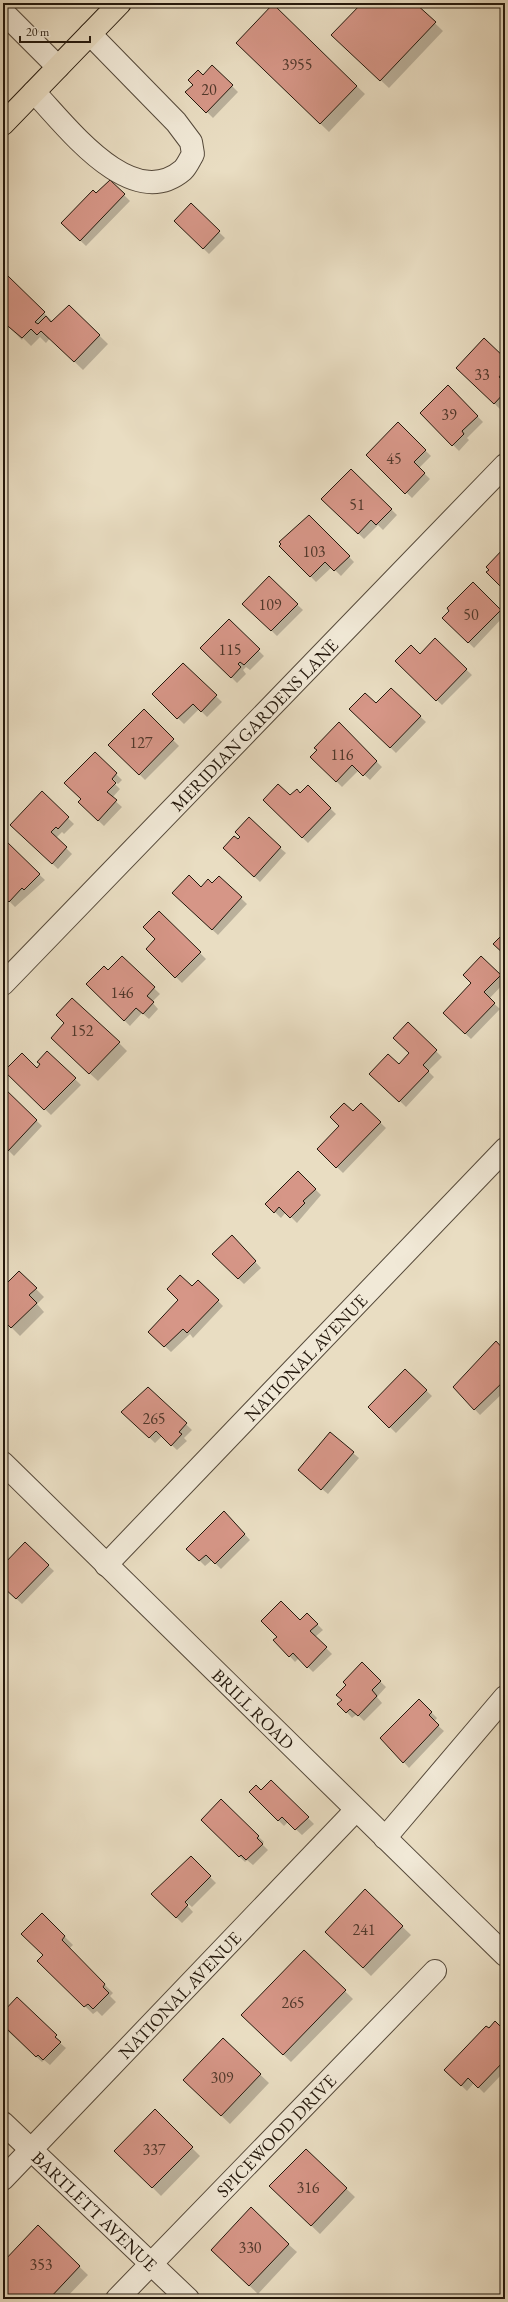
<svg xmlns="http://www.w3.org/2000/svg" width="508" height="2302" viewBox="0 0 508 2302" font-family="'EB Garamond',serif">
<rect width="100%" height="100%" fill="#e9ddc2"/>
<filter id="stains"><feTurbulence type="fractalNoise" baseFrequency=".005" numOctaves="4"/><feColorMatrix values="0 0 0 0 .2 0 0 0 0 .09 0 0 0 0 .02 0 0 0 .5 -.17"/></filter>
<radialGradient id="worn" r=".72"><stop offset=".6" stop-color="#630" stop-opacity="0"/><stop offset="1" stop-color="#630" stop-opacity=".3"/></radialGradient>
<path fill="#0003" d="M363,3H414L443,31L389,88L341,43Z
M273,6L365,94L329,132L245,51Z
M212,66L238,92L213,118L187,92Z
M110,181L130,201L86,246L62,223Z
M191,205L225,238L209,254L175,221Z
M8,277L53,322L69,306L108,344L83,370L50,338L46,343L40,337L31,346L23,338L22,340L3,321V282Z
M505,359V404L500,409L457,368Z
M448,386L483,422L467,438L469,440L459,451L421,413Z
M398,424L431,456L419,468L430,479L412,498L368,455Z
M351,470L397,515L383,530L378,525L364,539L323,499Z
M309,516L354,562L341,576L332,567L316,582L280,546Z
M269,578L303,610L277,636L244,604Z
M473,583L505,615L474,648L444,618Z
M229,621L264,656L250,670L246,667L243,670L246,674L237,683L202,648Z
M435,640L472,675L442,705L397,661L420,655Z
M183,664L222,702L207,717L199,709L184,724L153,694Z
M391,689L426,722L396,753L351,709L376,705Z
M144,711L179,746L145,780L110,745Z
M339,724L382,767L370,780L359,770L342,787L312,757Z
M95,753L122,780L118,784L113,779L111,780L120,789L112,798L122,807L104,826L79,802L82,799Z
M308,787L336,814L308,843L264,800L300,794Z
M42,793L74,824L64,834L62,832L56,838L72,854L58,869L17,831Z
M239,841L280,848L286,853L260,882L224,848Z
M6,843L45,880L15,907L3,895V846Z
M219,877L247,904L218,935L179,899L212,885Z
M159,912L206,959L182,983L147,949L156,939Z
M122,957L160,994L152,1002L158,1009L149,1019L142,1013L130,1026L87,984L108,972Z
M482,958L505,982L489,999L500,1009L471,1039L444,1013L473,983Z
M408,1024L442,1057L428,1071L434,1077L406,1107L371,1073L399,1065L411,1053Z
M119,1043L127,1051L98,1081L60,1046Z
M47,1052L81,1085L51,1115L6,1071L37,1069Z
M3,1088L42,1126L14,1156L3,1145Z
M361,1104L386,1128L343,1173L318,1149Z
M298,1172L321,1195L297,1223L286,1212L281,1218L267,1204Z
M237,1242L261,1268L244,1284L219,1260Z
M19,1272L44,1297L37,1304L44,1312L20,1336L3,1319V1279L8,1283Z
M198,1281L223,1306L193,1338L190,1334L171,1352L150,1332Z
M505,1352V1391L480,1415L454,1387Z
M405,1370L432,1396L396,1433L369,1407Z
M148,1388L192,1430L184,1438L187,1441L177,1450L162,1436L155,1443L123,1412Z
M353,1453L359,1458L328,1494L305,1475Z
M230,1518L250,1540L221,1569L212,1560L205,1566L188,1549Z
M25,1544L54,1571L22,1604L8,1591L3,1596V1568Z
M307,1614L323,1630L315,1637L332,1654L313,1672L299,1658L295,1662L275,1640Z
M362,1664L386,1687L377,1697L382,1703L364,1721L357,1714L352,1718L339,1704L343,1700L347,1685Z
M419,1700L437,1718L434,1722L444,1731L409,1768L382,1738Z
M271,1781L314,1824L302,1835L288,1822L284,1826L250,1792L261,1791Z
M221,1800L264,1842L262,1844L268,1850L253,1865L247,1860L245,1862L202,1820Z
M191,1858L216,1883L192,1907L185,1901L184,1902L193,1912L182,1923L152,1894Z
M365,1891L411,1935L371,1976L326,1932Z
M42,1914L73,1945L69,1949L113,1993L110,1996L116,2002L102,2016L97,2011L93,2014L39,1961L45,1955Z
M304,1951L353,1999L291,2062L242,2015Z
M17,1999L61,2042L60,2043L66,2048L50,2065L44,2060L42,2062L3,2027V2014Z
M505,2032V2071L484,2093L474,2083L467,2091L445,2070Z
M223,2039L269,2083L230,2124L192,2088Z
M155,2111L200,2156L161,2196L116,2151Z
M306,2150L355,2197L320,2234L279,2195Z
M38,2227L88,2275L65,2299H3V2264Z
M288,2244L297,2252L258,2294L220,2258Z"/>
<path fill="#d69687" stroke="#24180c" d="M362,3H415L436,22L380,81L331,35Z
M273,4L357,86L320,124L236,43Z
M212,65L233,85L206,113L185,92L193,85L188,80L198,70L203,75Z
M110,180L125,194L80,241L61,223L93,190L96,193Z
M191,203L220,231L203,249L174,221Z
M8,276L45,312L35,322L38,324L46,316L51,322L69,305L100,335L74,362L41,331L37,335L31,329L22,338L3,322V281Z
M484,338L505,358V370L499,377L505,382V392L494,404L456,368Z
M448,385L478,416L462,431L464,434L452,446L420,413Z
M398,422L426,450L414,462L425,473L405,494L366,455Z
M351,469L392,509L376,525L371,520L358,534L321,499Z
M309,515L350,556L334,571L325,562L310,577L279,546L281,544L279,542Z
M505,547V587L503,589L486,572L489,570L486,567Z
M269,576L298,604L271,631L242,604Z
M473,582L501,610L468,643L442,618L449,611L447,608Z
M229,619L260,649L244,665L240,662L238,664L241,667L231,678L200,648Z
M435,638L467,669L436,701L395,661L411,645L420,654Z
M183,663L217,695L201,712L193,704L177,719L152,694Z
M391,688L421,716L390,748L349,709L365,693L376,703Z
M144,709L174,739L139,775L108,745Z
M339,722L377,761L363,776L352,765L336,782L310,757L317,750L314,748Z
M95,752L117,773L112,779L116,783L107,792L117,800L98,821L78,802L81,799L64,783Z
M278,784L290,795L297,789L300,793L308,785L331,808L302,838L263,800Z
M42,791L69,817L58,829L56,827L51,832L67,847L52,864L10,825Z
M249,817L281,847L254,877L223,848L234,836L238,839L240,837L235,832Z
M6,841L40,874L24,890L22,888L9,902L3,896V845Z
M189,875L201,887L208,879L212,883L219,876L242,897L212,930L172,893Z
M159,911L201,952L175,978L146,949L155,939L143,927Z
M505,932V955L493,944Z
M122,956L155,987L147,996L154,1002L143,1014L136,1008L124,1021L86,984L104,966L108,970Z
M481,956L501,975L484,992L495,1003L465,1034L443,1013L471,983L463,975Z
M72,998L120,1042L89,1074L51,1038L64,1023L56,1015Z
M408,1022L437,1050L423,1065L429,1071L399,1102L369,1074L388,1054L399,1064L409,1053L393,1038Z
M47,1051L76,1078L44,1110L4,1071L22,1053L37,1068L40,1064L37,1062Z
M3,1087L37,1120L8,1151L3,1146Z
M344,1103L353,1111L361,1103L381,1122L336,1168L317,1149L339,1126L330,1117Z
M298,1171L316,1189L303,1201L305,1203L290,1218L279,1207L274,1213L265,1204Z
M232,1235L256,1261L238,1279L212,1254Z
M19,1271L37,1288L29,1295L37,1303L11,1328L3,1320V1277L8,1282Z
M180,1275L192,1286L198,1280L219,1300L187,1333L183,1329L164,1347L148,1332L178,1300L167,1289Z
M496,1341L505,1351V1380L474,1410L453,1387Z
M405,1369L427,1390L389,1428L368,1407Z
M148,1387L187,1423L179,1432L182,1434L171,1446L156,1431L149,1438L121,1412Z
M330,1432L354,1452L321,1490L298,1470Z
M224,1511L245,1534L215,1564L206,1555L199,1561L186,1549Z
M25,1542L49,1565L16,1599L3,1587V1565Z
M281,1601L300,1620L307,1613L318,1624L310,1631L327,1647L307,1668L293,1653L289,1657L273,1640L277,1637L261,1621Z
M362,1662L381,1681L372,1690L377,1696L358,1716L350,1709L346,1713L337,1704L342,1700L336,1695L346,1685L343,1682Z
M419,1699L432,1712L429,1715L439,1725L403,1763L380,1738Z
M271,1780L309,1817L295,1830L282,1817L278,1821L249,1792L256,1785L261,1790Z
M221,1799L259,1836L257,1838L263,1844L246,1860L241,1855L239,1857L201,1820Z
M191,1856L211,1876L185,1902L188,1905L176,1918L151,1894Z
M365,1889L403,1926L363,1968L325,1932Z
M42,1913L65,1936L62,1940L105,1984L103,1987L109,1993L93,2009L88,2004L84,2007L37,1961L43,1955L21,1934Z
M304,1950L346,1990L283,2055L241,2015Z
M17,1997L57,2035L55,2037L61,2042L43,2060L38,2055L36,2057L5,2027L3,2028V2012Z
M495,2021L505,2031V2060L478,2088L468,2078L461,2086L444,2070L486,2026L489,2028Z
M223,2038L261,2074L221,2116L183,2080Z
M155,2109L193,2147L152,2188L114,2151Z
M306,2149L347,2188L311,2226L269,2186Z
M251,2207L289,2244L249,2286L211,2250Z
M38,2225L80,2266L49,2299H3V2262Z"/>
<g fill="none" stroke-linecap="round" stroke-linejoin="round">
<defs>
<g id="minor">
<path d="M3,12L58,67"/>
<path d="M34,92C66,125 131,214 183,170C187,166 190,159 193,154L191,142L176,122L90,34"/>
<path id="s1" d="M3,984L505,465"/>
<path id="s2" d="M3,1463L505,1955"/>
<path id="s3" d="M106,1565L505,1149"/>
<path d="M385,1838L505,1697"/>
<path id="s4" d="M3,2123L188,2299"/>
<path id="s5" d="M3,2179L356,1810"/>
<path id="s6" d="M117,2299L435,1971"/>
</g>
<path id="major" d="M3,124L120,3"/>
</defs>
<use href="#minor" stroke="#55493a" stroke-width="24"/>
<use href="#major" stroke="#24180c" stroke-width="24"/>
<use href="#minor" stroke="#f1e9d7" stroke-width="22"/>
<use href="#major" stroke="#e9ddc2" stroke-width="22"/>
</g>
<g text-anchor="middle" dominant-baseline="central" stroke-width="3.5" stroke-linejoin="round" paint-order="stroke">
<g font-size="16" fill="#50382b">
<text x="297" y="64">3955</text>
<text x="209" y="89">20</text>
<text x="482" y="374">33</text>
<text x="449" y="414">39</text>
<text x="394" y="458">45</text>
<text x="357" y="504">51</text>
<text x="314" y="551">103</text>
<text x="270" y="604">109</text>
<text x="471" y="614">50</text>
<text x="230" y="649">115</text>
<text x="141" y="742">127</text>
<text x="342" y="754">116</text>
<text x="122" y="992">146</text>
<text x="82" y="1030">152</text>
<text x="154" y="1418">265</text>
<text x="364" y="1929">241</text>
<text x="293" y="2002">265</text>
<text x="222" y="2077">309</text>
<text x="154" y="2149">337</text>
<text x="308" y="2187">316</text>
<text x="250" y="2247">330</text>
<text x="41" y="2264">353</text>
</g>
<g font-size="18" fill="#24180c" stroke="#f1e9d7">
<text stroke="none"><textPath href="#s1" startOffset="361">MERIDIAN GARDENS LANE</textPath></text>
<text stroke="none"><textPath href="#s3" startOffset="288">NATIONAL AVENUE</textPath></text>
<text stroke="none"><textPath href="#s2" startOffset="351">BRILL ROAD</textPath></text>
<text stroke="none"><textPath href="#s5" startOffset="255">NATIONAL AVENUE</textPath></text>
<text stroke="none"><textPath href="#s6" startOffset="228">SPICEWOOD DRIVE</textPath></text>
<text stroke="none"><textPath href="#s4" startOffset="127">BARTLETT AVENUE</textPath></text>
</g>
</g>
<rect width="508" height="2302" fill="none" stroke="#e9ddc2" stroke-width="16"/>
<rect x="4" y="4" width="500" height="2294" fill="none" stroke="#24180c" stroke-width="2"/>
<rect x="8" y="8" width="492" height="2286" fill="none" stroke="#24180c"/>
<path d="M20 36v6h70v-6" fill="none" stroke="#24180c" stroke-width="2"/>
<text x="26" y="36" font-size="12" fill="#24180c" stroke="#f1e9d7" stroke-width="3" paint-order="stroke">20 m</text>
<rect width="100%" height="100%" filter="url(#stains)"/>
<rect width="100%" height="100%" fill="url(#worn)"/>
</svg>
